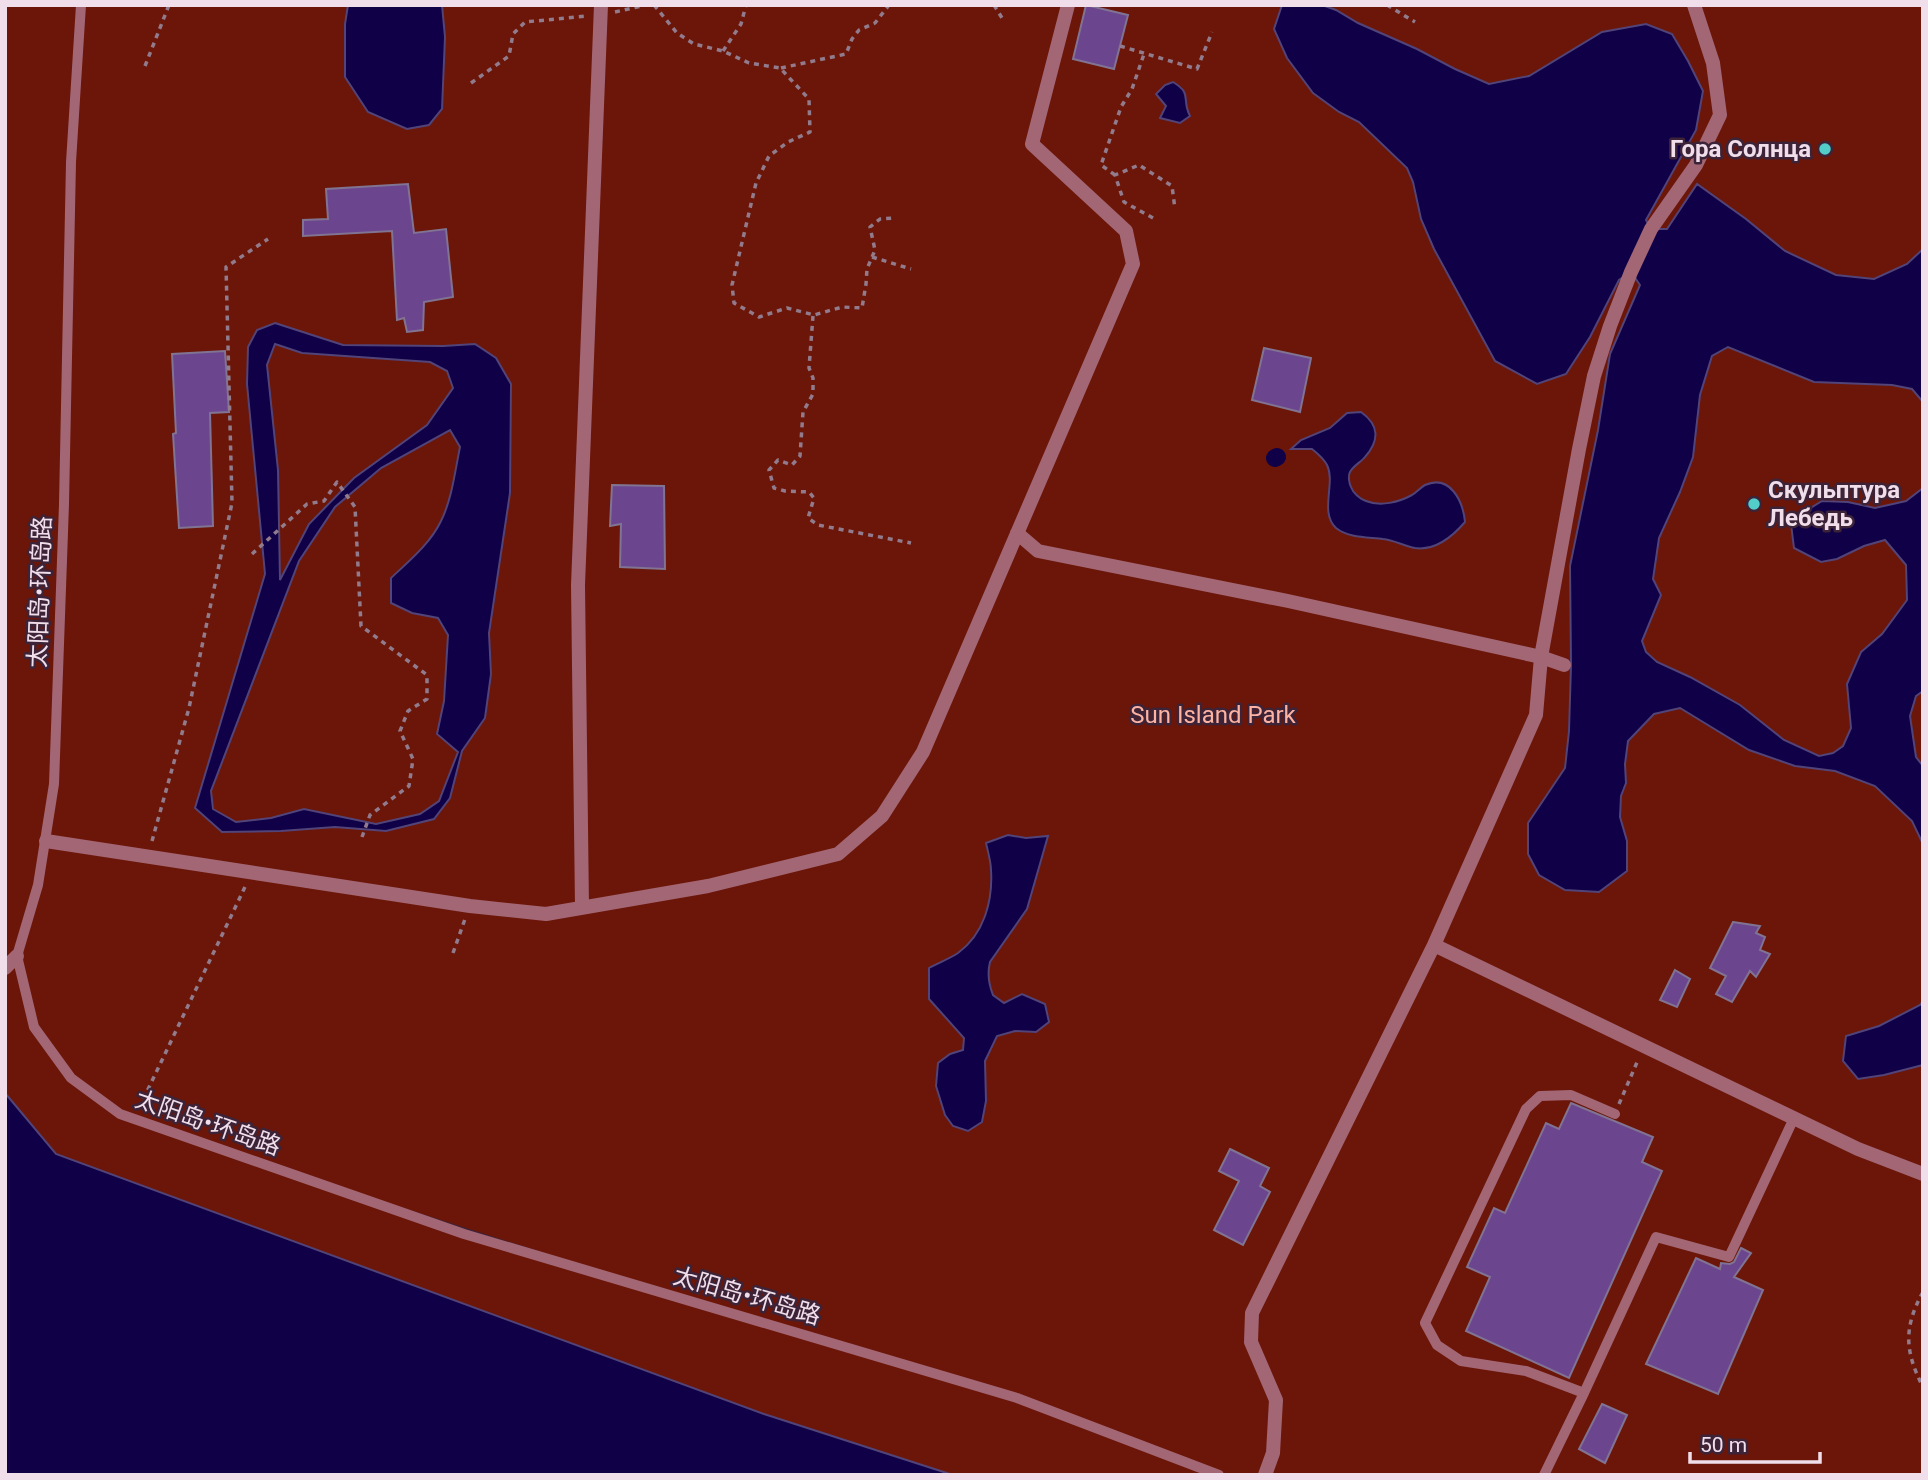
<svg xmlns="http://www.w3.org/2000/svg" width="1928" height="1480" viewBox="0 0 1928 1480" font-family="Roboto,'Noto Sans SC',sans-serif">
<rect width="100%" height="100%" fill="#3d2337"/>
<path fill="#6b1608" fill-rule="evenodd" d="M5,5H1923V1475H953L764,1414L56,1154L5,1093ZM275,1167L730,1312L464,1234Z"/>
<path fill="#0f0047" stroke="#524378" stroke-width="2" fill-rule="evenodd" d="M348,5H442L445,37L442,109L429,125L407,129L368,112L345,77V24Z
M1282,5H1322L1336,10L1358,23L1417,49L1455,69L1489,84L1529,76L1602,32L1646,24L1672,34L1688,61L1703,91L1696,130L1646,220L1651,229H1667L1697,184L1746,219L1785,251L1836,275L1874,279L1907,264L1923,249V402L1912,389L1892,385L1814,382L1728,347L1712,356L1700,395L1693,457L1680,492L1659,538L1653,579L1661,595L1642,641L1646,652L1657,662L1690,677L1740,705L1784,740L1819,756L1833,753L1843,746L1851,728L1847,684L1861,652L1882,634L1907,600L1906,565L1885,540L1864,546L1837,559L1821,562L1794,548L1791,524L1804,512L1822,501L1848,502L1875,508L1906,501L1923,488V691L1916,696L1910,716L1916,757L1923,766V844L1912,821L1875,786L1835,771L1795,766L1749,750L1680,708L1654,714L1628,741L1625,764L1626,783L1621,796L1620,817L1627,841V871L1599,892L1565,890L1539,875L1528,854V823L1565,768L1569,731L1571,665L1570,566L1598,430L1610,354L1640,285L1631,272L1619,280L1590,337L1566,374L1537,384L1495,361L1434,249L1421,219L1413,182L1407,168L1359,122L1339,112L1313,93L1287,58L1274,29Z
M1173,82C1193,94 1181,99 1190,116L1180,123L1160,118L1166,106L1156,94L1165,85Z
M275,323L343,345L443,346L475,344L496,358L511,384L510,493L489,633L491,674L485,718L462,751L450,798L434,819L386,831L335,827L281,831L222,832L195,808L265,574L247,384L248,347L257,330ZM275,344L302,353L430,362L447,371L453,388L427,425L354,478L309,524L280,580L278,470L267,365ZM450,430L460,447C455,471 452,499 441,521C430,544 409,561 391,578V603L412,613L438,618L448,635L444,701L437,734L458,752L439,801L420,814L376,824L304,809L271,818L236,822L213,809L211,791L299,561L335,507L381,468Z
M1361,412C1379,425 1380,440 1365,457C1361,462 1353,466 1350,472C1348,476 1349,483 1351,487C1353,493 1360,499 1366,501C1381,507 1399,502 1412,495C1417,492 1421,487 1425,485C1450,474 1463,501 1465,522C1453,536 1436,551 1415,548C1404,546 1394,540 1383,539C1369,537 1348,538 1336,528C1319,512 1336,483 1327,465C1324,459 1317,453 1312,449H1291L1301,440L1330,428L1347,413Z
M1008,835L1026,838L1048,836L1027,909L990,962C987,974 989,985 993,995L1004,1003L1022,994L1045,1004L1049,1022L1036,1032L1015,1031L997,1036L985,1061L986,1101L982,1122L968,1131L953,1126L945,1115L936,1086L938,1063L950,1054L963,1050L964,1038L929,999V968C938,963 949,959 958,953C984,934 993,901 991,870C991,862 988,852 986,843Z
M1923,1001V1065L1884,1075L1858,1079L1843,1061L1846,1036L1879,1026L1920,1005Z
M5,1093L56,1154L764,1414L953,1475H5Z"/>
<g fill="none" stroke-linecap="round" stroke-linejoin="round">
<path stroke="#0f0047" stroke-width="18" d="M1275,458L1277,457"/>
</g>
<path fill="#6c458f" stroke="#817392" stroke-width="2" d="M1086,5L1128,15L1114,69L1073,59Z
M408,184L414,233L446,229L453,297L424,302L423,330L407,332L404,318L397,320L392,231L303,236V220L328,219L326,189Z
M1264,348L1311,358L1300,412L1252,400Z
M225,351L229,412L210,413L213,526L179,528L173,434L176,433L172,354Z
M612,485L664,486L665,569L620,567L621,524L610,526Z
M1733,922L1760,926L1756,933L1765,937L1760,950L1770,954L1756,977L1750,971L1732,1002L1716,994L1726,976L1710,968Z
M1675,970L1690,979L1677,1007L1660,1000Z
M1571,1103L1653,1137L1642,1162L1662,1171L1569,1378L1466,1331L1490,1277L1467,1267L1494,1208L1505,1213L1546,1123L1559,1129Z
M1230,1149L1269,1168L1260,1186L1270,1192L1243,1245L1214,1230L1239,1181L1219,1171Z
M1741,1248L1751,1253L1734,1277L1763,1290L1718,1394L1646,1364L1696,1258L1720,1269L1721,1263L1730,1264L1734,1262Z
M1602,1404L1627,1415L1605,1463L1579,1449Z"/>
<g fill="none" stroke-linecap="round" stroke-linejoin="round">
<path stroke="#917b8c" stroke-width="3.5" stroke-dasharray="5 5" stroke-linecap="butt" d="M654,5L677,33L694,44L723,51L749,63L780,68L809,99L810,132L788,142L769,156L756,183L732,285L734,303L759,317L787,308L814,315L842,307L862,308L866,284L867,269L875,250L870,227L880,219L894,218
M994,5L1002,18
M1387,5L1415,22
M615,12L646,5
M1120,46L1197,69L1212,32
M723,51L741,24L746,5
M145,66L169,5
M781,68L846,54L852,39L859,30L875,23L889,5
M471,83L509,56L513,34L525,22L587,16
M1115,175L1101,165L1121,107L1132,89L1144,54
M1153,218L1124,202L1115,175L1139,165L1172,186L1175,209
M872,257L911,269
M813,316L809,368L813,378V394L803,412L800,456L792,465L778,460L769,470L774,488L785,491L809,492L814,498L808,518L818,525L911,543
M252,554L307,504L324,501L337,482L355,507L361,626L427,675V699L408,711L400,731L413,759L409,786L370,815L362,837
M152,841L189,708L232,503L226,267L268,239
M453,953L465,919
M1619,1104L1638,1060
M139,1108L245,887
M1923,1292C1903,1328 1905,1352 1923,1387"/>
<path stroke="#a36675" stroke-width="10" d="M81,5L71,162L64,504L54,784L38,885L17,956L34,1027L71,1078L120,1114L464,1234L1017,1398L1219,1475
M1584,1393L1656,1237L1729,1257L1794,1118
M1544,1475L1584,1393L1526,1371L1461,1361L1437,1345L1425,1323L1526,1109L1540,1096L1571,1095L1615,1114"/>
<path stroke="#a36675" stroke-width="14" d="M1694,5L1713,63L1720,115L1696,165L1651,229L1631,272L1610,326L1594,376L1579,449L1541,657L1536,715L1434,945L1858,1149L1923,1174
M1017,533L1038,551L1288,601L1541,657L1564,665
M46,841L470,906L546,914L708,886L838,854L882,816L923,752L1133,264L1126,231L1032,144L1068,5
M582,907L578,585L601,5
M5,968L17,956
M1265,1475L1273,1453L1276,1400L1251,1342L1252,1313L1434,945"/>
</g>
<g fill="#53cdca" stroke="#3d2337" stroke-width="2.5">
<circle cx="1825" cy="149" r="7"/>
<circle cx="1754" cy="504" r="7"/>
</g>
<g text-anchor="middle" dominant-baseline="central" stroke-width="5" stroke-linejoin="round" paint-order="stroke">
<g font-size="24" font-weight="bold" fill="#f0dfeb" stroke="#3d2337" text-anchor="end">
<text x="1811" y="149">Гора Солнца</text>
<text x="1768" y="490" text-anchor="start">Скульптура<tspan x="1768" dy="28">Лебедь</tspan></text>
</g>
<g font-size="24" fill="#f0dfeb" stroke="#3d2337">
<text transform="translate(40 592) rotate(-88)">太阳岛•环岛路</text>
<text transform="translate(208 1123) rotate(19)">太阳岛•环岛路</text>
<text transform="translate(747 1296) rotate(16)">太阳岛•环岛路</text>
</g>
<g font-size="24" fill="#fdb2a2" stroke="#3d2337">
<text x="1213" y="715">Sun Island Park</text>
</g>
</g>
<rect width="1928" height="1480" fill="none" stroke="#f0dfeb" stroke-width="14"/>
<path d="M1690 1452v10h130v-10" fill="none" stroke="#f0dfeb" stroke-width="3.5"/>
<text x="1700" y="1452" font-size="21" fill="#f0dfeb" stroke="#3d2337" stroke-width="5" paint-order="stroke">50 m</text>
</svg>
